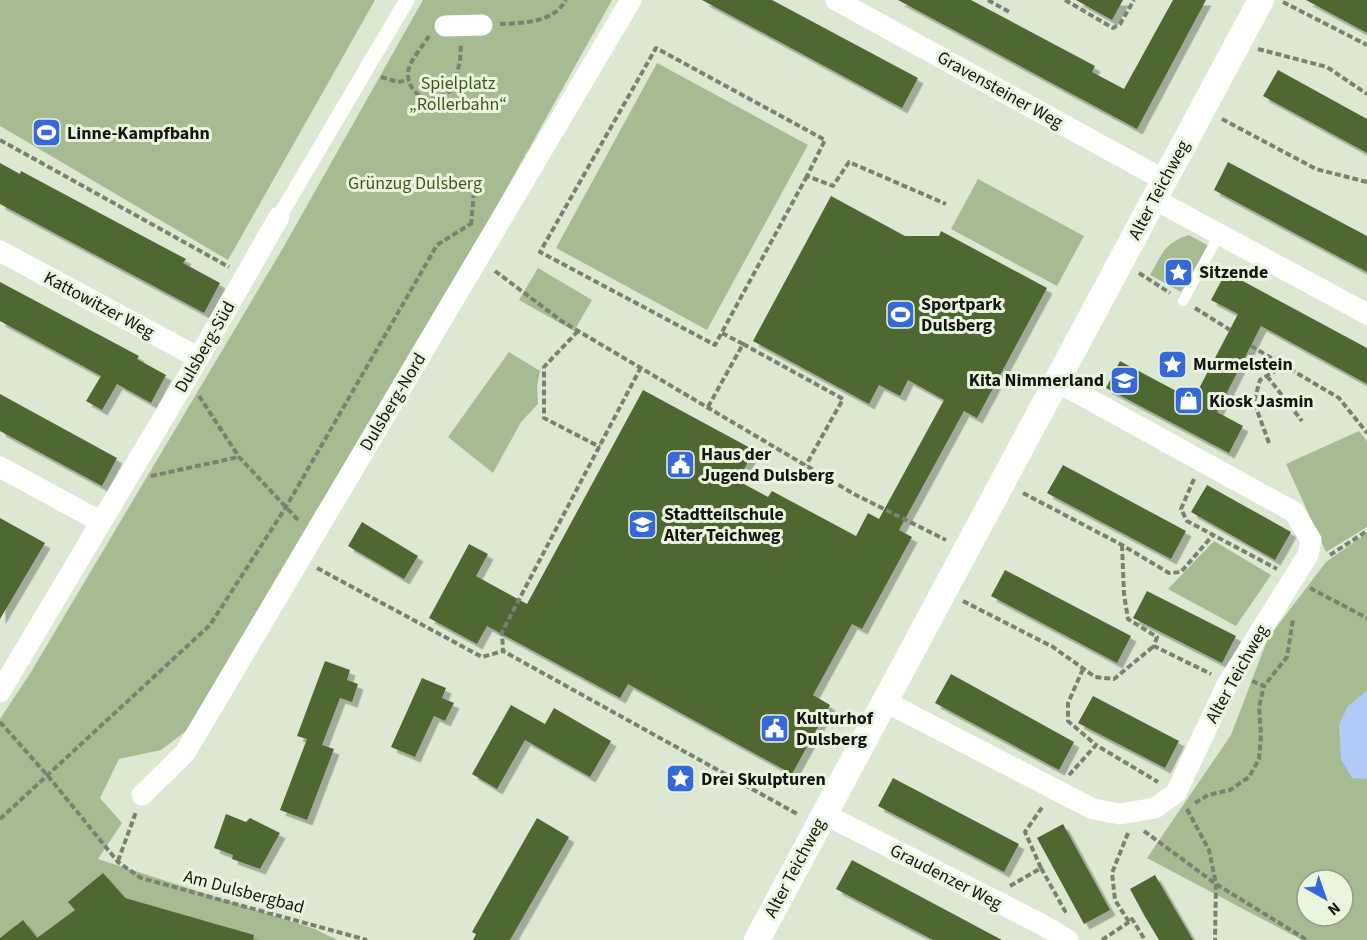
<svg xmlns="http://www.w3.org/2000/svg" width="1367" height="940" viewBox="0 0 1367 940" font-family="'Source Sans 3',sans-serif">
<defs>
<filter id="shadow"><feDropShadow dx="5.5" dy="5.5" stdDeviation="0" flood-color="#0004"/></filter>
</defs>
<rect width="100%" height="100%" fill="#dde8d3"/>
<path fill="#a6bb91" fill-rule="evenodd" d="M0,0H375L228,260L0,126Z
M423,0H612L475,245L190,728L161,750L119,759L100,798L122,823L98,859L315,929L337,940H0V719L31,672L283,248Z
M657,63L808,145L707,330L556,248Z
M978,179L1084,236L1057,286L951,229Z
M1189,235L1209,246L1181,292L1150,275C1163,253 1164,243 1189,235Z
M538,268L592,300L574,331L519,300Z
M509,352L540,371L537,386L538,404L521,422L493,473L448,437Z
M1359,431L1367,441V527L1326,552L1286,464Z
M1367,533V940H1302L1147,858L1231,735L1268,638L1326,562ZM1307,880H1343V916H1307Z
M1214,541L1271,575L1236,626L1168,589Z"/>
<path fill="#b2caf7" d="M1366,691H1367V779L1352,778L1341,759L1339,725L1348,706Z"/>
<path fill="#4f6831" filter="url(#shadow)" d="M702,0H772L918,78L902,108Z
M898,0H971L1095,66L1092,72L1124,89L1173,0H1206L1137,129Z
M1076,0H1123L1112,20Z
M1306,0H1367V33Z
M1278,70L1367,119V153L1263,96Z
M1228,162L1367,236V272L1214,190Z
M0,163L20,174L21,171L152,241L186,259L183,263L220,283L204,313L0,204Z
M831,196L905,236H939L941,231L1047,288L977,418L964,411L899,530L912,537L862,629L852,624L813,695L830,705L792,774L628,684L620,698L487,626L477,644L429,618L469,544L488,554L476,576L527,604L643,390L754,450L738,481L768,497L772,491L856,536L868,513L879,519L944,400L908,380L900,396L879,385L869,404L753,341Z
M1226,272L1367,348V384L1261,326L1217,412L1243,426L1229,453L1106,388L1120,361L1193,400L1238,314L1211,300Z
M0,282L139,356L137,359L166,375L151,403L117,384L102,410L86,401L101,376L0,321Z
M0,394L117,458L102,486L0,431Z
M1063,465L1186,531L1171,559L1047,493Z
M1207,485L1291,532L1275,560L1191,512Z
M0,518L45,543L0,619Z
M362,522L418,556L404,579L348,546Z
M1005,570L1131,636L1117,663L991,596Z
M1147,591L1236,636L1222,663L1133,618Z
M325,661L350,670L347,680L358,684L352,702L340,698L322,745L334,749L307,820L280,810L307,739L297,736Z
M951,674L1074,742L1059,770L935,703Z
M422,678L446,688L442,698L454,703L445,721L434,716L415,757L391,747Z
M1093,696L1179,741L1165,768L1078,723Z
M511,705L545,724L554,708L611,741L590,777L525,740L497,789L472,774Z
M893,778L1019,844L1004,872L878,806Z
M226,814L246,822L250,818L280,833L260,869L232,859L233,855L214,848Z
M537,818L569,837L510,940H473L476,934L472,932Z
M1063,824L1110,910L1084,924L1037,838Z
M852,860L1002,940H933L836,889Z
M103,873L125,898L254,935L253,940H0V938L23,920L37,938L75,910L68,902Z
M1155,875L1193,940H1159L1144,915L1130,889Z"/>
<g fill="none" stroke-linecap="round" stroke-linejoin="round">
<path stroke="#798172" stroke-width="4" stroke-dasharray="6 3" stroke-linecap="butt" d="M988,0L1011,13
M1065,0L1113,28L1120,24L1134,0
M1283,2L1367,45
M500,24C523,23 553,23 566,0
M429,36C424,44 411,60 409,68C404,84 418,101 435,99C440,98 447,93 452,90L460,62L461,44
M1258,49L1327,67L1367,94
M381,77L398,82L409,80
M1222,119L1316,169L1367,182
M0,140L229,267
M807,176L715,345L540,252L656,48L825,140L807,176L833,186L849,162L946,204
M471,225L474,191
M495,271L563,322L854,494L946,540
M1139,273L1170,293
M1195,308L1230,330
M578,331L544,367V418L600,447
M722,333L743,344
M1251,346L1339,398L1367,433
M641,367L502,632L503,651L799,815
M1267,376L1302,421
M199,396L239,457L299,521
M708,407L743,344L843,399L806,465
M1269,443L1254,402L1260,380L1283,366
M151,476L239,457
M1194,479L1181,509L1187,521L1277,569
M1023,493L1122,545L1169,573L1181,572L1213,535
M1122,545L1124,594L1128,619L1157,637L1154,646L1211,674
M1330,555L1367,531
M317,568L482,657L503,651
M1310,588L1367,618
M963,601L1053,647L1095,677L1114,679L1154,646
M1083,669L1068,703V721L1096,745
M1252,681L1264,686L1287,657L1293,619
M0,722L48,776L118,862L141,878L367,940
M1069,775L1096,745L1158,782
M1195,803L1208,795L1230,790L1249,777L1259,759L1261,735L1259,707L1264,686
M1187,809L1209,850L1216,884L1215,940
M0,819L210,625L286,507L437,245L472,223
M1144,831L1216,884L1307,940
M1128,833L1112,873L1115,900L1129,922L1132,919L1145,940
M118,861L136,812
M1041,868L1065,911L1061,913
M1010,886L1041,868L1025,832L1043,806
M1102,940L1129,922"/>
<path stroke="#fff" stroke-width="10" d="M1183,301L1219,235"/>
<path stroke="#fff" stroke-width="15" d="M279,217L407,0"/>
<path stroke="#fff" stroke-width="21" d="M836,0L1164,180
M445,26L482,25
M1154,199L1367,314
M0,251L199,358
M0,467L101,522
M0,692L187,378L279,217
M884,701L1093,809L1120,814L1155,808L1176,793L1228,683L1308,555L1311,540L1294,512L1056,381
M142,795L185,753L631,0
M824,814L1041,924L1068,940"/>
<path stroke="#fff" stroke-width="26" d="M757,940L1261,0"/>
</g>
<defs>
<symbol id="stadium-square" viewBox="-11 -11 22 22"><rect x="-9" y="-9" width="18" height="18" rx="4" fill="#3569d8" stroke="#eaf5e0"/><path d="M0-5a6.5 5 0 1 0 0 10a6.5 5 0 1 0 0-10ZM-3.5-1.8h7v3.6h-7Z" fill="#fff"/></symbol>
<symbol id="sight-square" viewBox="-11 -11 22 22"><rect x="-9" y="-9" width="18" height="18" rx="4" fill="#3569d8" stroke="#eaf5e0"/><path d="M0-6L1.8-2.2L6-1.7L2.9 1.2L3.7 5.4L0 3.3L-3.7 5.4L-2.9 1.2L-6-1.7L-1.8-2.2Z" fill="#fff"/></symbol>
<symbol id="school-square" viewBox="-11 -11 22 22"><rect x="-9" y="-9" width="18" height="18" rx="4" fill="#3569d8" stroke="#eaf5e0"/><path d="M0-5L7-2L0 1L-7-2ZM-4 1L0 2.5L4 1V4Q0 6-4 4Z" fill="#fff"/></symbol>
<symbol id="shop-square" viewBox="-11 -11 22 22"><rect x="-9" y="-9" width="18" height="18" rx="4" fill="#3569d8" stroke="#eaf5e0"/><path d="M-5-2.5h2.3a2.7 3.5 0 0 1 5.4 0H5L5.5 6h-11ZM-1.5-2.5h3a1.5 2.3 0 0 0-3 0Z" fill="#fff"/></symbol>
<symbol id="civic-square" viewBox="-11 -11 22 22"><rect x="-9" y="-9" width="18" height="18" rx="4" fill="#3569d8" stroke="#eaf5e0"/><path d="M-.6-6.5H3V-4.5H.6V-3L4-1V1h2V6H-6V1h2V-1L-.6-3ZM-1.2 2.5V6h2.4V2.5Z" fill="#fff"/></symbol>
</defs>
<g fill-rule="evenodd">
<use href="#stadium-square" x="30" y="116" width="33" height="33"/>
<use href="#sight-square" x="1162" y="256" width="33" height="33"/>
<use href="#stadium-square" x="884" y="298" width="33" height="33"/>
<use href="#sight-square" x="1156" y="348" width="33" height="33"/>
<use href="#school-square" x="1108" y="364" width="33" height="33"/>
<use href="#shop-square" x="1172" y="384" width="33" height="33"/>
<use href="#civic-square" x="664" y="448" width="33" height="33"/>
<use href="#school-square" x="626" y="508" width="33" height="33"/>
<use href="#civic-square" x="758" y="712" width="33" height="33"/>
<use href="#sight-square" x="664" y="762" width="33" height="33"/>
</g>
<g text-anchor="middle" dominant-baseline="central" stroke-width="6" stroke-linejoin="round" paint-order="stroke">
<g font-size="18" fill="#3e581b" stroke="#eaf5e0">
<text x="458" y="83">Spielplatz<tspan x="458" dy="21">„Rollerbahn“</tspan></text>
<text x="415" y="183">Grünzug Dulsberg</text>
</g>
<g font-size="18" fill="#13170f" stroke="#eaf5e0">
<text transform="translate(1000 90) rotate(29)">Gravensteiner Weg</text>
<text transform="translate(1159 190) rotate(-62)">Alter Teichweg</text>
<text transform="translate(99 305) rotate(28)">Kattowitzer Weg</text>
<text transform="translate(205 347) rotate(-60)">Dulsberg-Süd</text>
<text transform="translate(393 402) rotate(-59)">Dulsberg-Nord</text>
<text transform="translate(1237 674) rotate(-61)">Alter Teichweg</text>
<text transform="translate(795 868) rotate(-62)">Alter Teichweg</text>
<text transform="translate(946 877) rotate(27)">Graudenzer Weg</text>
<text transform="translate(244 892) rotate(15)">Am Dulsbergbad</text>
</g>
<g font-size="18" font-weight="bold" fill="#13170f" stroke="#eaf5e0" text-anchor="start">
<text x="67" y="133">Linne-Kampfbahn</text>
<text x="1199" y="272">Sitzende</text>
<text x="921" y="304">Sportpark<tspan x="921" dy="21">Dulsberg</tspan></text>
<text x="1193" y="364">Murmelstein</text>
<text x="1104" y="380" text-anchor="end">Kita Nimmerland</text>
<text x="1209" y="401">Kiosk Jasmin</text>
<text x="701" y="454">Haus der<tspan x="701" dy="21">Jugend Dulsberg</tspan></text>
<text x="664" y="514">Stadtteilschule<tspan x="664" dy="21">Alter Teichweg</tspan></text>
<text x="796" y="718">Kulturhof<tspan x="796" dy="21">Dulsberg</tspan></text>
<text x="701" y="779">Drei Skulpturen</text>
</g>
</g>
<g transform="translate(1325 898) rotate(140)"><circle r="28" fill="#eaf5e0" stroke="#949c8c" stroke-width="1.5"/>
<path d="M0-4.5L10 22L0 15L-10 22Z" fill="#3569d8"/>
<text y="-9" font-size="16" font-weight="bold" text-anchor="middle" fill="#13170f">N</text>
</g>
</svg>
